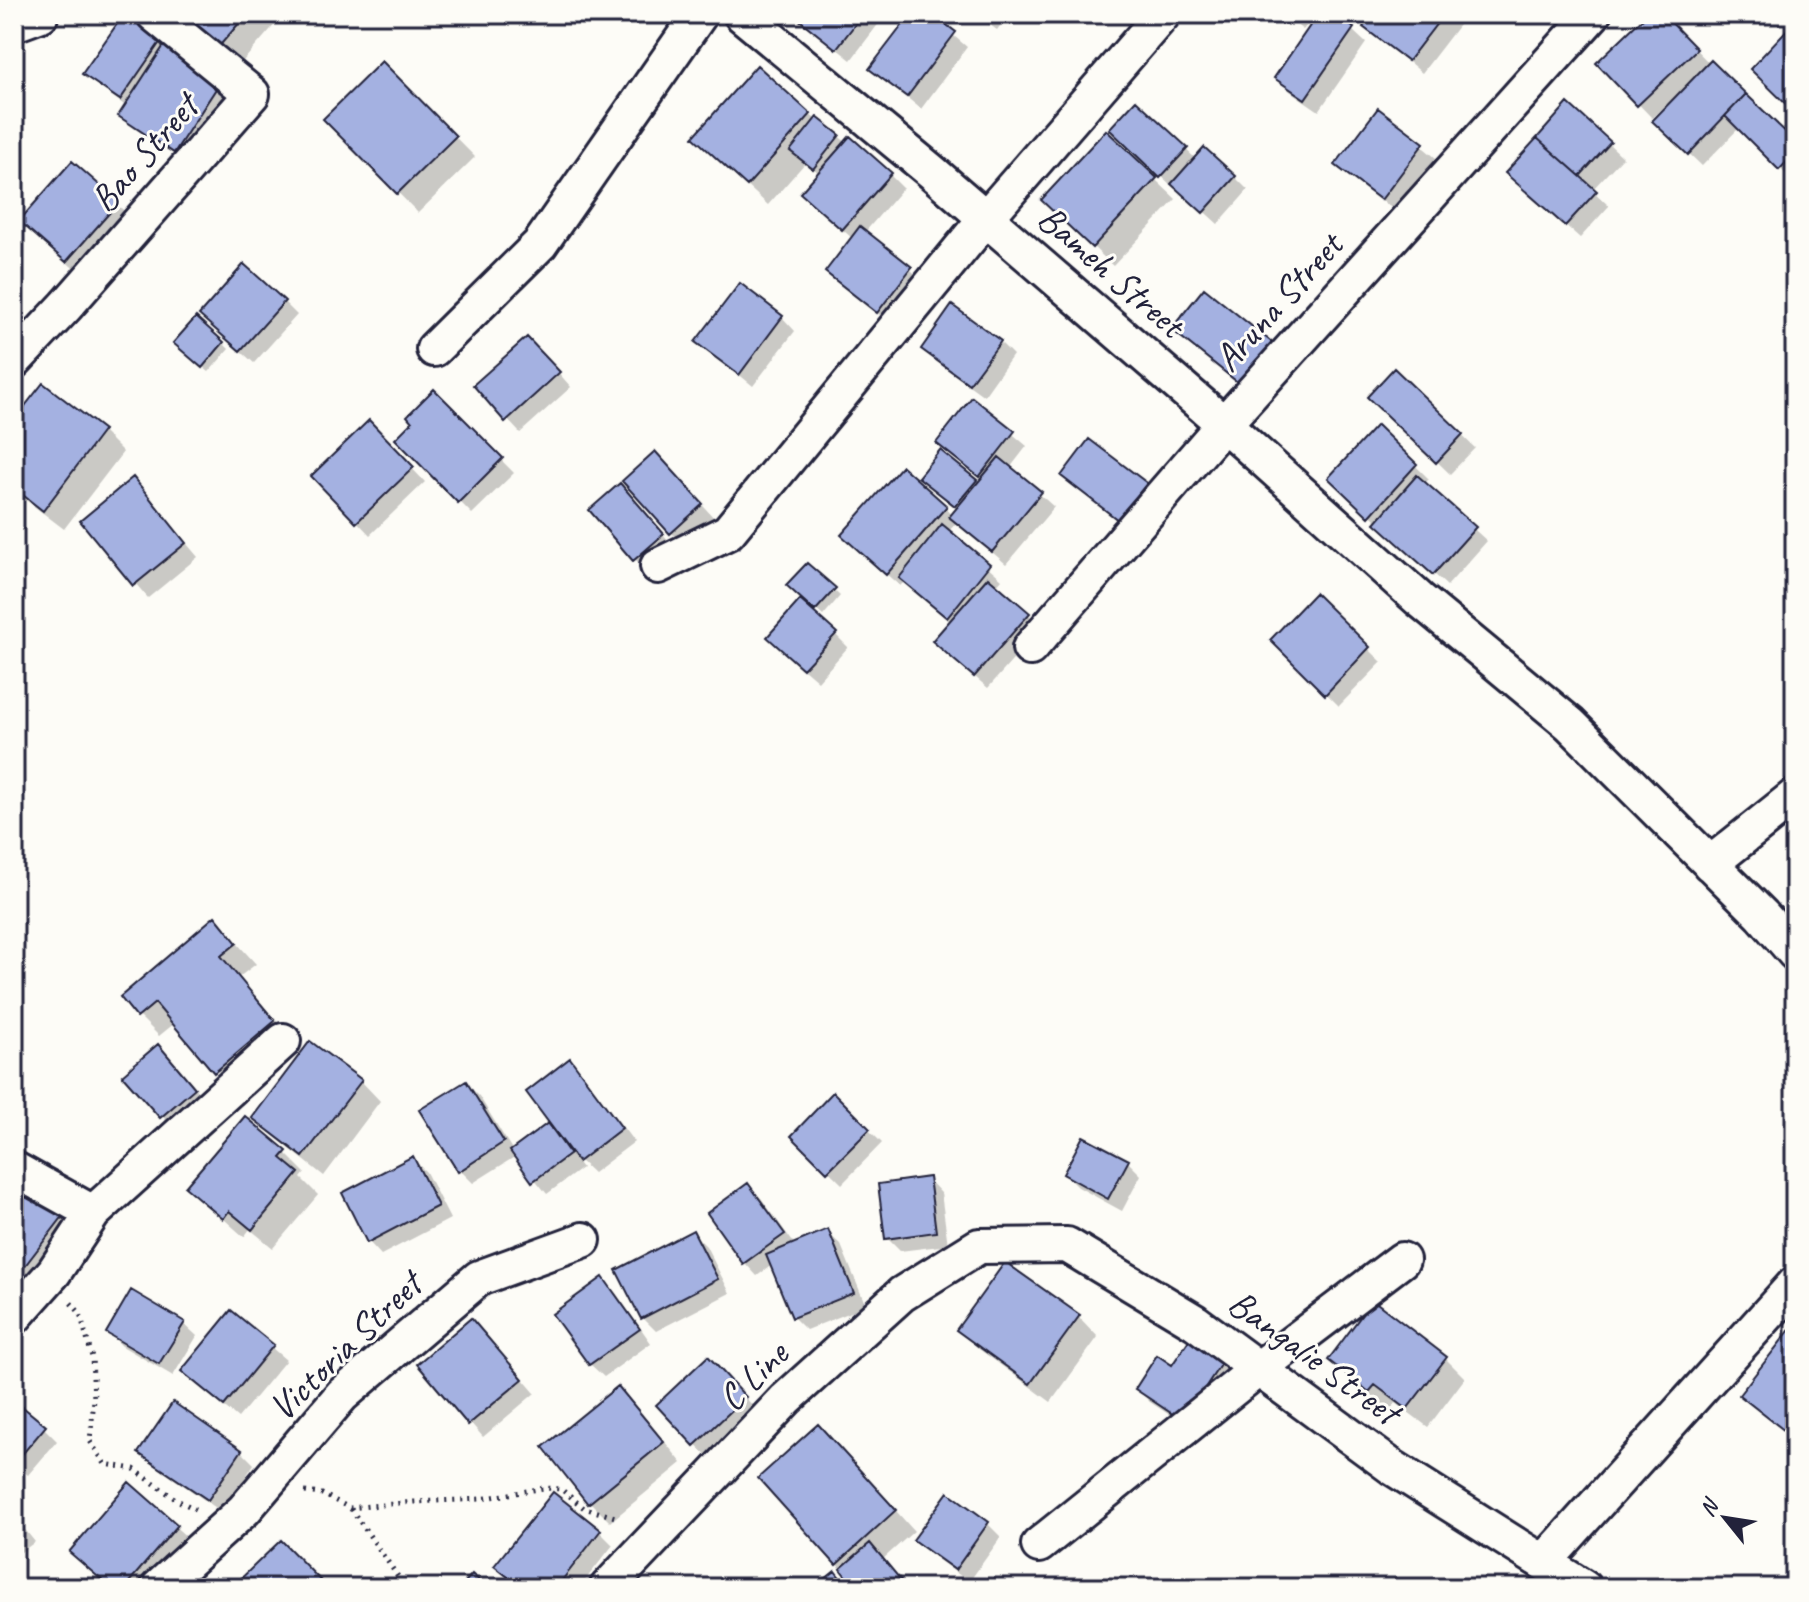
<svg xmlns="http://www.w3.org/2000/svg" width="1809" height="1602" viewBox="0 0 1809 1602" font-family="Caveat,sans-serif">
<rect width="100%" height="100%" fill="#fdfcf7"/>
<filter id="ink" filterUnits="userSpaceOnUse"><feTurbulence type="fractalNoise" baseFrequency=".0125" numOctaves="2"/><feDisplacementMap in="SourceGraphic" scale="16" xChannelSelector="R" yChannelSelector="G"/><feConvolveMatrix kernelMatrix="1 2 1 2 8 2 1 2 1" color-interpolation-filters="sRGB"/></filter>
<g filter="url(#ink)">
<path fill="#0003" d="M126,14H132L233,95L188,164L134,128L121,115L127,107L98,86L85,73Z
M177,14H284L237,68Z
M461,14H479L473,23Z
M598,14H626L616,28Z
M793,14H886L851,60Z
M913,14H928L967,47L921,109L872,69Z
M975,14H1009L997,30Z
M1282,14H1316L1303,30Z
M1320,14H1330L1352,30L1366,43L1319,111L1290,91L1277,78Z
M1375,14H1455L1462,21L1422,73L1366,26Z
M1650,14H1661L1710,64L1795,144L1793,181L1739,128L1702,166L1655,121L1669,106L1667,104L1652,118L1599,63Z
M382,63L475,157L418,213L326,119Z
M1136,103L1196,159L1235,177L1248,190L1218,224L1177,187L1175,189L1112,129Z
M1568,106L1623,157L1592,190L1609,206L1580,238L1521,186Z
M1379,111L1436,158L1395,211L1338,165Z
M810,115L890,175L903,188L865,232L924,281L891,324L827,272L853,239L816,206L820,174L806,162L768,205L716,157Z
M1106,133L1176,199L1113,266L1064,219Z
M72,164L131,217L80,274L35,234Z
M284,302L297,315L254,363L215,328Z
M782,317L795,331L753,386L698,341Z
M1000,342L1013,355L984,396L937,362L924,349Z
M223,343L229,349L209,372L181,349Z
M540,352L571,387L520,433L475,385Z
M1394,371L1475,448L1450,474L1370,397Z
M43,386L103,432L123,452L64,529L14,491V424Z
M434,392L514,473L472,514L398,439L415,422Z
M972,400L1027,446L1010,468L1054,507L1006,564L957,522L948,532L1002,579L996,586L1042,627L988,688L948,654L951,622L905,581L900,586L856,548L945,507L953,516L958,510L921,477L975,482L979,485L982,480L939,443Z
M369,423L425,482L370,535L314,476Z
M1377,428L1429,479L1424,484L1487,541L1447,586L1331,478Z
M668,467L714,518L685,546L671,532Z
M1064,476L1145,484L1159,497L1133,531Z
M133,480L198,557L148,598L82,522Z
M633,499L675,548L648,572L635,559Z
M807,565L840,596L823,616L789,585Z
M1315,596L1382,662L1339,706L1272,640Z
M835,634L848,647L818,681L782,650Z
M215,919L256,964L239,977L294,1042L236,1091L175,1023L159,1036L139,1016Z
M158,1047L207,1102L175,1130L125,1075Z
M570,1061L583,1074L634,1142L593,1173L578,1159L576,1160L582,1168L547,1194L516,1156L473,1183L460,1170L466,1083L479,1096L513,1151L547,1126L561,1140L563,1138Z
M361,1081L380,1101L324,1176L275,1137L255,1118Z
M833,1095L882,1143L842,1184L793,1136Z
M285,1153L305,1173L301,1178L318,1195L273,1248L250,1229L244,1237L188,1187Z
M413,1159L426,1172L450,1219L381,1255L368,1241Z
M1128,1162L1141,1175L1122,1211L1078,1187L1065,1174Z
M16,1179L76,1230L27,1293L14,1283Z
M928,1179L941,1193L948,1245L900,1251L887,1238Z
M748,1185L761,1198L795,1245L827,1232L841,1245L866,1306L806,1330L793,1317L772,1265L757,1276L744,1262Z
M693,1233L706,1246L730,1293L656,1331L643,1318Z
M603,1280L616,1293L651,1343L604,1377L590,1364L555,1314Z
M231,1313L286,1360L238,1418L197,1384Z
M1079,1317L1098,1337L1051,1402L979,1349L959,1329Z
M183,1323L197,1336L173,1376L122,1346L109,1333Z
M1795,1332V1441L1742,1394Z
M484,1334L535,1393L483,1437L420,1365Z
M1445,1358L1465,1378L1428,1427L1396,1403L1390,1410L1351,1380L1331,1360Z
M708,1359L758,1411L709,1458L659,1406Z
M1221,1363L1234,1376L1197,1433L1150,1402L1137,1389L1173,1368Z
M618,1389L638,1409L682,1463L610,1522L590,1502L546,1447Z
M14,1410L44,1428L57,1441L28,1475L14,1464Z
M838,1446L914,1531L883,1559L908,1588H858L761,1479Z
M241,1451L254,1464L222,1512L154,1465L141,1452Z
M129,1485L190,1540L149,1588H111Z
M14,1516L35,1542L14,1557Z
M988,1524L1001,1537L969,1582L929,1553L916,1540Z
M600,1532L613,1545L579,1588H521L497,1566Z"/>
<path fill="#a4b1e1" stroke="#22223b" stroke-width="2" d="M124,14H136L165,35L120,100L82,74Z
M176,14H247L216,50Z
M792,14H863L836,49Z
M911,14H932L956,32L907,97L869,69Z
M1318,14H1333L1354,28L1305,99L1274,78Z
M1373,14H1444L1408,61L1363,27Z
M1647,14H1663L1697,49L1637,106L1596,63Z
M1795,21V113L1750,69Z
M165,44L221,81L174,153L118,116Z
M1711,60L1746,94L1688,155L1652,121Z
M382,61L456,136L397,194L323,119Z
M757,65L811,114L747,186L693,137Z
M1746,94L1795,141V153L1779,170L1725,116Z
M1136,100L1188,148L1160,178L1109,129Z
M1568,103L1611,142L1580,176L1537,138Z
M1378,108L1424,143L1381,200L1335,165Z
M817,117L840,135L813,169L790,151Z
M1106,130L1157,178L1092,248L1041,200Z
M850,136L892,173L842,230L800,193Z
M1537,138L1597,191L1565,226L1505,173Z
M1204,147L1236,176L1203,213L1171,184Z
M72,161L119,202L66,262L19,221Z
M860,226L912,267L877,313L825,272Z
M244,264L285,301L240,351L199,315Z
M740,283L783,316L739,375L695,342Z
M1204,288L1274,344L1241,385L1171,329Z
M952,305L1001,341L969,384L921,349Z
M196,317L224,342L202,368L173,343Z
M527,337L560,372L505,422L473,385Z
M1394,368L1463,434L1436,463L1367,397Z
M43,383L104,430L43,511L14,488V420Z
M434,389L503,458L458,503L395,439L412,422L407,416Z
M972,397L1015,431L979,477L936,443Z
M369,420L414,467L356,523L311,476Z
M1377,425L1417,464L1369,517L1328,478Z
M1089,439L1147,483L1118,520L1061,476Z
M940,450L977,480L955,506L918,477Z
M655,451L703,504L670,534L622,481Z
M999,457L1042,492L992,552L949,517Z
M902,466L947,506L886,575L841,535Z
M1417,475L1476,527L1433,575L1375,523Z
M133,477L186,543L133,586L80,521Z
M620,483L664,534L633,561L589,510Z
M942,524L990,564L947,618L899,578Z
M807,563L836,588L815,611L786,585Z
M988,577L1030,613L974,677L932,641Z
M1315,593L1370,647L1325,695L1270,640Z
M800,600L837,633L803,669L767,637Z
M215,916L237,943L221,956L275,1021L214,1073L155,1003L137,1018L120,997Z
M310,1041L362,1080L303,1157L252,1118Z
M158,1044L195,1088L160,1118L122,1075Z
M570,1058L622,1128L578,1162L526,1092Z
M466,1081L504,1142L458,1172L419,1110Z
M833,1092L870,1129L827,1172L791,1136Z
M245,1116L287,1151L281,1158L299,1173L252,1230L229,1211L223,1219L185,1187Z
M548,1123L570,1154L532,1182L510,1151Z
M1083,1136L1129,1160L1108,1199L1063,1174Z
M413,1156L438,1206L367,1243L342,1193Z
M929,1177L936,1232L885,1239L878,1184Z
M14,1179L64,1215L14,1280Z
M748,1183L785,1234L743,1264L707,1213Z
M828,1229L854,1293L792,1318L766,1255Z
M693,1230L718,1279L641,1319L616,1270Z
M1005,1262L1080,1315L1030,1384L956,1330Z
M603,1277L640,1329L589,1365L552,1314Z
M131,1290L185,1322L159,1364L106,1333Z
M1373,1300L1447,1357L1407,1409L1375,1385L1369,1392L1328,1360Z
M231,1310L274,1345L224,1406L181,1371Z
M471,1318L523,1379L468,1425L417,1364Z
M1792,1327L1795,1329V1439L1739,1395Z
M1189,1340L1222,1362L1183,1421L1135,1389L1157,1355L1172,1365Z
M708,1356L746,1397L694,1446L656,1405Z
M618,1386L664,1442L588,1504L543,1447Z
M173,1402L242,1450L208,1500L138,1453Z
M18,1403L46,1426L14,1464V1407Z
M818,1424L896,1510L836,1565L758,1478Z
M129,1482L178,1525L124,1588H111L69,1552Z
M553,1492L601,1530L556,1588H522L494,1566Z
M948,1492L989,1522L955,1570L913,1540Z
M14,1515L23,1528L14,1534Z
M281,1540L323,1583L317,1588H231Z
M870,1543L905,1585L901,1588H855L840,1569Z
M835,1571L848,1588H814Z
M472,1574L488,1588H460Z"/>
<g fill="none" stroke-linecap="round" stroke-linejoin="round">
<defs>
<path id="minor" d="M741,14L931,171L1224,424L1419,599L1570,724L1762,915L1795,953
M14,24L41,14
M434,349L540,244L700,14
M14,361L66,306L252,94L154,14
M658,566L728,532L986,218L1163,14
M1030,648L1224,424L1593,14
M1710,864L1795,796
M14,1169L93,1213L54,1272L14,1317
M93,1213L283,1041
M1039,1545L1258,1369L1402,1260
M1545,1561L1795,1284
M158,1588L244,1510L342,1395L479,1278L583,1240
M607,1588L786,1399L902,1294L979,1246L1067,1245L1195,1322L1392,1467L1584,1588"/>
</defs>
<use href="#minor" stroke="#22223b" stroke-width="40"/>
<path stroke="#22223b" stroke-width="5" stroke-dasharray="2 6" stroke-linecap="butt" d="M71,1303L80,1313L92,1357L94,1399L90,1441L105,1464L134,1469L177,1500L195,1509
M305,1492L322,1494L350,1508L414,1502L481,1499L544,1488L561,1489L584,1508L615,1517
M351,1509L406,1588
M715,1587L717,1588"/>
<use href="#minor" stroke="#fdfcf7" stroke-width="34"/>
</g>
</g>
<g text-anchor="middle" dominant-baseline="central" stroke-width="6" stroke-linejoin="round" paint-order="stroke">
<g font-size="38" fill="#22223b" stroke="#fdfcf7">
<text transform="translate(144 153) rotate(-49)">Bao Street</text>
<text transform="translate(1111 271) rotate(41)">Bameh Street</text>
<text transform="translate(1278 302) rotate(-48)">Aruna Street</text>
<text transform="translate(345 1346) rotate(-44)">Victoria Street</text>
<text transform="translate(1314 1357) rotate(36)">Bangalie Street</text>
<text transform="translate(753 1376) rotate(-45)">C Line</text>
</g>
</g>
<rect width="1809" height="1602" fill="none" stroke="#fdfcf7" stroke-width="48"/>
<rect x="24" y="24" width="1761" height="1554" fill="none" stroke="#22223b" stroke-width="3" filter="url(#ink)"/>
<g transform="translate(1725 1518) rotate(300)" stroke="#fdfcf7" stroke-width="6" paint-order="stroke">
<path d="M0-6L14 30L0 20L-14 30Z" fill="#22223b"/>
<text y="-12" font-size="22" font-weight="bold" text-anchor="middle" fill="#22223b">N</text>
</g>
</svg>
